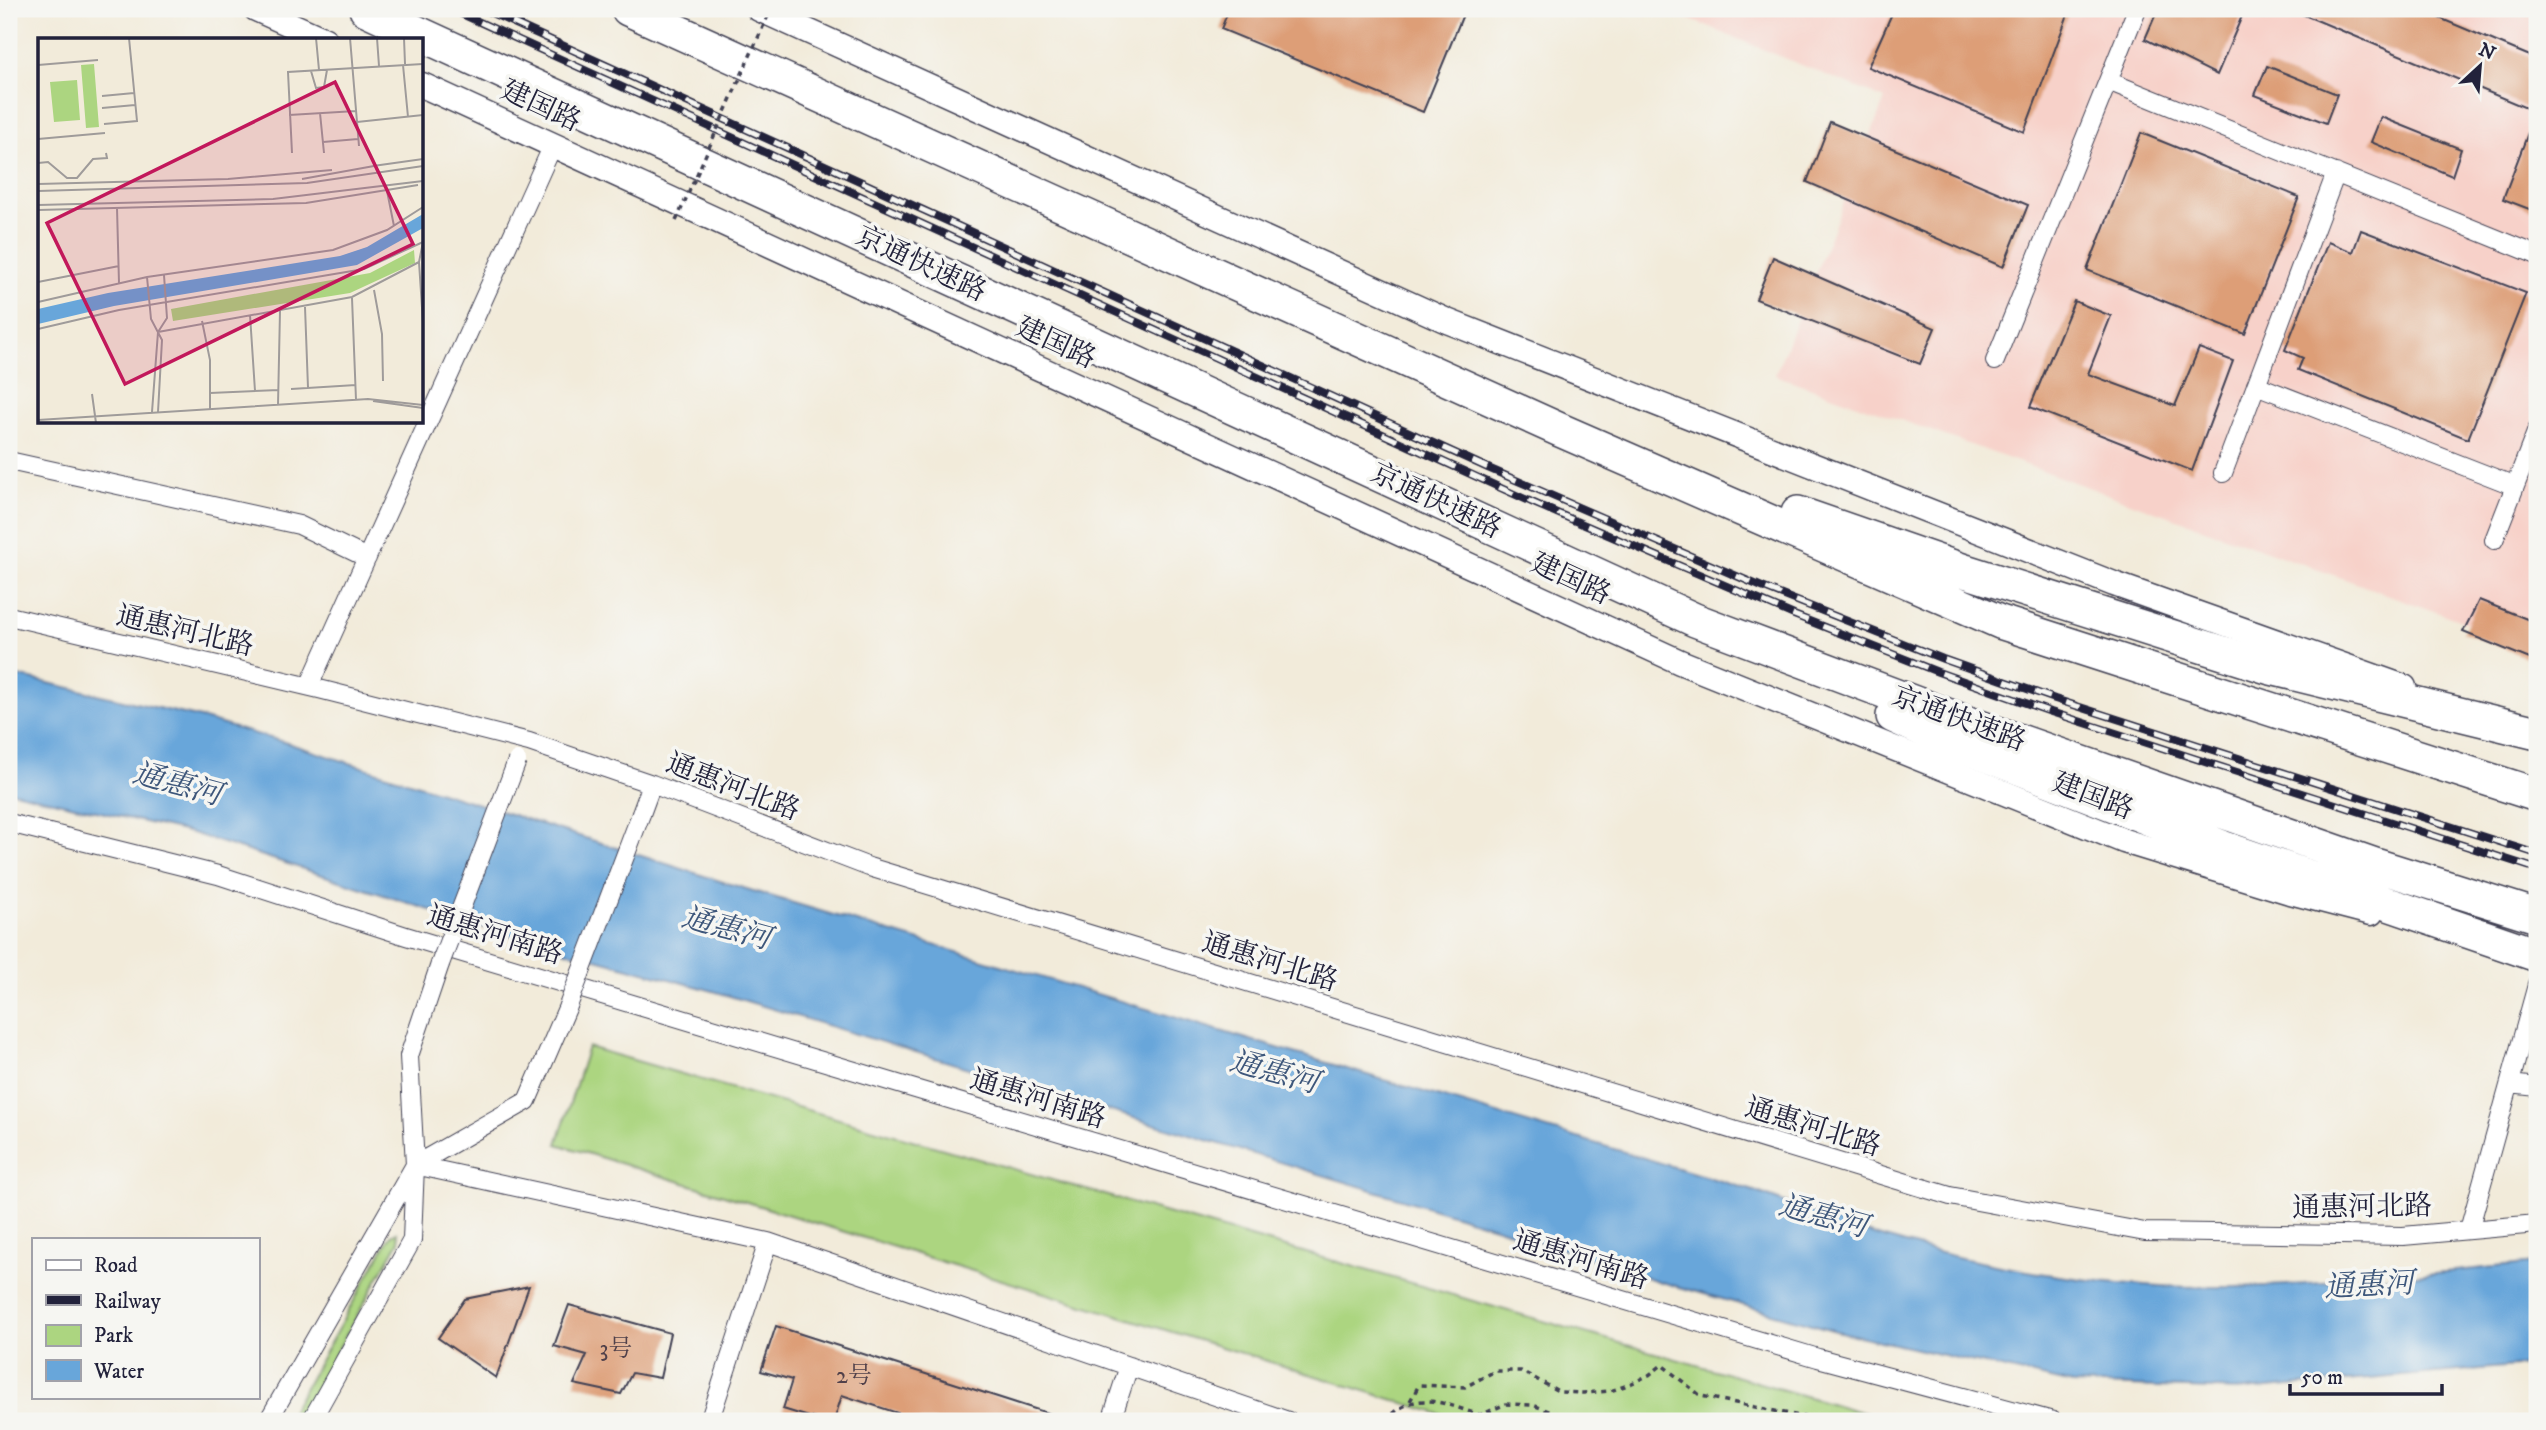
<svg xmlns="http://www.w3.org/2000/svg" width="2546" height="1430" viewBox="0 0 2546 1430" font-family="'IM FELL DW Pica','Noto Serif SC',serif">
<rect width="100%" height="100%" fill="#f6f6f2"/>
<filter id="ink" filterUnits="userSpaceOnUse"><feTurbulence type="fractalNoise" baseFrequency=".0143" numOctaves="2"/><feDisplacementMap in="SourceGraphic" scale="14" xChannelSelector="R" yChannelSelector="G"/><feConvolveMatrix kernelMatrix="1 2 1 2 8 2 1 2 1" color-interpolation-filters="sRGB"/></filter>
<filter id="wash" filterUnits="userSpaceOnUse"><feTurbulence type="fractalNoise" baseFrequency=".00686" numOctaves="4" result="noise"/><feDisplacementMap in="SourceGraphic" scale="28" xChannelSelector="R" yChannelSelector="G"/><feGaussianBlur stdDeviation="1.57" result="paint"/><feColorMatrix in="noise" values="0 0 0 0 0 0 0 0 0 0 0 0 0 0 0 0 0 1.4 0 .05"/><feComposite in="paint" operator="in"/></filter>
<g filter="url(#wash)">
<rect width="100%" height="100%" fill="#f2ebda"/>
<path fill="#f7d1c9" d="M1664,9H2537V648L1775,375L1885,99Z"/>
<path fill="#acd580" stroke="#677c5e" stroke-width="2" d="M588,1047L1892,1421H1463L557,1144Z
M397,1232L399,1241L298,1421H286L391,1235Z"/>
<path fill="#68a6da" stroke="#45648a" stroke-width="2" d="M9,674L193,716L284,742L720,881L1751,1190C1794,1205 1837,1223 1881,1237C1982,1267 2098,1287 2204,1287C2315,1288 2427,1273 2537,1263V1364L2244,1390L2073,1384L1836,1331L1658,1281L1498,1228L713,991L501,933L192,833L9,791Z"/>
<g id="blocks">
<path fill="#dd9e77" d="M1229,9H1455L1464,12L1423,112L1221,29Z
M1894,9H2070L2024,132L1868,67Z
M2158,9H2245L2217,75L2145,39Z
M2290,9H2418L2537,59V212L2503,199L2536,112Z
M2267,66L2337,94L2326,123L2255,95Z
M2381,117L2461,149L2452,176L2371,142Z
M1830,122L2028,205L2003,267L1807,182Z
M2141,133L2299,197L2245,334L2087,270Z
M2361,230L2526,293L2468,439L2298,370L2303,358L2285,350L2328,242L2353,252Z
M1773,257L1935,328L1920,364L1756,299Z
M2074,301L2111,316L2088,374L2175,406L2199,348L2233,361L2192,471L2030,407Z
M2479,600L2537,623V662L2463,632Z
M529,1286L496,1378L438,1338L465,1299Z
M569,1305L670,1333L660,1378L632,1373L621,1394L574,1384L587,1355L554,1346Z
M776,1326L1063,1418V1421H898L901,1414L842,1395L834,1421H822L783,1409L792,1380L761,1371Z"/>
</g>
</g>
<g filter="url(#ink)">
<use href="#blocks" fill-opacity="0" stroke="#414053" stroke-width="2"/>
<g fill="none" stroke-linecap="round" stroke-linejoin="round">
<defs>
<path id="street" d="M2108,81L2537,255
M1995,361L2137,9
M2256,385L2515,486
M9,461L299,525L367,558
M2223,473L2336,173
M2494,540L2537,430
M9,616L319,689L529,742L652,784L869,867L1950,1196L2145,1232L2403,1236L2537,1224
M309,686L553,145
M641,814L652,784
M9,823L218,875L406,936L905,1086L1818,1358L2053,1421
M2510,1084L2537,1087
M415,1165L768,1242L1288,1421
M2469,1230L2537,985
M268,1421L415,1165L527,1101L568,1006
M311,1421L412,1240L415,1165L409,1056L440,964
M712,1421V1413L768,1242
M1111,1421L1129,1366"/>
<path id="secondary" d="M256,9L325,40
M759,9L1447,321L2114,584L2404,687
M422,85L1680,662L2124,841L2290,892L2371,913"/>
<path id="highway" d="M366,9L1695,620L1968,723L2378,866L2537,916
M628,9L1560,430L2000,622L2537,795
M1798,513L1965,571L2271,668L2533,732
M1893,716L1934,735L2222,847L2537,955"/>
</defs>
<use href="#street" stroke="#414053" stroke-width="20"/>
<use href="#secondary" stroke="#414053" stroke-width="27"/>
<use href="#highway" stroke="#414053" stroke-width="36"/>
<path stroke="#414053" stroke-width="3.5" stroke-dasharray="5 5" stroke-linecap="butt" d="M1410,1401L1419,1385L1465,1387L1495,1371H1521L1560,1392L1583,1393L1610,1391L1628,1385L1649,1375L1662,1365L1701,1396L1824,1421
M1386,1421C1415,1387 1444,1404 1480,1415L1506,1404L1533,1405L1562,1416L1642,1421"/>
<use href="#street" stroke="#fff" stroke-width="18"/>
<use href="#secondary" stroke="#fff" stroke-width="24"/>
<use href="#highway" stroke="#fff" stroke-width="33"/>
<defs>
<path id="rail" d="M451,9L1536,504L1794,615L1938,672L2051,712L2537,869
M483,9L1488,468L1762,587L1943,659L2055,699L2537,854"/>
</defs>
<use href="#rail" stroke="#22223b" stroke-width="8"/>
<use href="#rail" stroke="#f6f6f2" stroke-width="5" stroke-dasharray="16" stroke-linecap="butt"/>
<defs>
<path id="street-bridge" d="M440,964L517,761
M568,1006L641,814"/>
</defs>
<use href="#street-bridge" stroke="#414053" stroke-width="20" stroke-linecap="butt"/>
<path stroke="#414053" stroke-width="3.5" stroke-dasharray="5 5" stroke-linecap="butt" d="M676,221L771,9"/>
<use href="#street-bridge" stroke="#fff" stroke-width="18"/>
</g>
</g>
<g text-anchor="middle" dominant-baseline="central" stroke-width="7" stroke-linejoin="round" paint-order="stroke">
<g font-size="24" fill="#51414a">
<text x="616" y="1349">3号</text>
<text x="854" y="1376">2号</text>
</g>
<g font-size="28" fill="#22223b" stroke="#f6f6f2">
<text transform="translate(541 106) rotate(25)">建国路</text>
<text transform="translate(921 264) rotate(25)">京通快速路</text>
<text transform="translate(1056 343) rotate(25)">建国路</text>
<text transform="translate(1436 501) rotate(25)">京通快速路</text>
<text transform="translate(1571 579) rotate(25)">建国路</text>
<text transform="translate(185 631) rotate(13)">通惠河北路</text>
<text transform="translate(1959 719) rotate(20)">京通快速路</text>
<text transform="translate(733 787) rotate(21)">通惠河北路</text>
<text transform="translate(2093 796) rotate(21)">建国路</text>
<text transform="translate(495 935) rotate(17)">通惠河南路</text>
<text transform="translate(1270 962) rotate(17)">通惠河北路</text>
<text transform="translate(1038 1099) rotate(17)">通惠河南路</text>
<text transform="translate(1813 1127) rotate(17)">通惠河北路</text>
<text transform="translate(2362 1207) rotate(-1)">通惠河北路</text>
<text transform="translate(1581 1260) rotate(17)">通惠河南路</text>
</g>
<g font-size="30" font-style="italic" fill="#3e577b" stroke="#f6f6f2">
<text transform="translate(177 785) rotate(15)">通惠河</text>
<text transform="translate(726 929) rotate(15)">通惠河</text>
<text transform="translate(1274 1073) rotate(15)">通惠河</text>
<text transform="translate(1823 1217) rotate(15)">通惠河</text>
<text transform="translate(2369 1286) rotate(-3)">通惠河</text>
</g>
</g>
<g transform="translate(38 38)">
<rect width="385" height="385" fill="#f2ebda"/>
<path d="M56,26L61,89L48,90L43,27ZM39,42L42,82L16,84L12,44ZM376,212L377,225L312,255L135,283L133,271L332,235Z" fill="#acd580"/>
<path d="M385,176V190L319,227L76,268L0,286V271L70,255L302,218L329,209Z" fill="#68a6da"/>
<path fill="none" stroke="#9f9b9a" stroke-width="2" d="M278,0L281,32M312,0L321,108M339,0L341,28M366,0L367,26M0,27L60,22M365,27L370,79M273,33L278,50L286,49L289,32M64,58L96,55M64,70L97,67M282,75L286,115M251,77L318,73M319,84L385,77M66,86L99,83L91,0M0,101L67,95M285,104L320,101M254,115L250,34L385,26M0,125L10,124L29,140H39L55,121L69,120L68,115M335,128L385,121M264,141L336,128M0,146L190,141L294,132M0,153L269,145L385,128M349,153L356,188M0,167L235,161L385,143M79,170L81,245M0,172L268,165L380,147M385,204L381,224L385,285M109,239L113,281L124,302L120,374M0,244L81,228M336,252L344,296L345,343M314,260L318,362M0,264L109,239L295,212L349,192L385,169M267,269L270,350M212,277L217,353M164,283L172,322V371M0,291L81,272L326,231L385,204M120,294L314,259L381,224M253,351L318,347M172,355L241,352M54,356L58,385M335,363L385,370M240,367L242,273M114,374L120,294L129,280L126,237M0,382L330,361L385,367"/>
<path fill="#c2185b" fill-opacity="0.15" stroke="#c2185b" stroke-width="3.5" d="M297,44L375,206L87,346L9,185Z"/>
<rect width="385" height="385" fill="none" stroke="#22223b" stroke-width="3.5"/>
</g>
<rect width="2546" height="1430" fill="none" stroke="#f6f6f2" stroke-width="35"/>
<rect x="32" y="1238" width="228" height="161" fill="#f6f6f2" stroke="#a1a1a9" stroke-width="2"/>
<rect x="46" y="1260" width="35" height="10" fill="#ffffff" stroke="#a1a1a9" stroke-width="2"/>
<text x="94" y="1272" font-size="21" fill="#22223b">Road</text>
<rect x="46" y="1295" width="35" height="10" fill="#22223b" stroke="#a1a1a9" stroke-width="2"/>
<text x="94" y="1308" font-size="21" fill="#22223b">Railway</text>
<rect x="46" y="1325" width="35" height="21" fill="#acd580" stroke="#a1a1a9" stroke-width="2"/>
<text x="94" y="1342" font-size="21" fill="#22223b">Park</text>
<rect x="46" y="1360" width="35" height="21" fill="#68a6da" stroke="#a1a1a9" stroke-width="2"/>
<text x="94" y="1378" font-size="21" fill="#22223b">Water</text>
<g transform="translate(2480 66) rotate(26)" stroke="#f6f6f2" stroke-width="5" paint-order="stroke">
<path d="M0-5L12 26L0 18L-12 26Z" fill="#22223b"/>
<text y="-10" font-size="19" font-weight="bold" text-anchor="middle" fill="#22223b">N</text>
</g>
<path d="M2290 1384v10h152v-10" fill="none" stroke="#22223b" stroke-width="3.5"/>
<text x="2301" y="1384" font-size="21" fill="#22223b" stroke="#f6f6f2" stroke-width="5" paint-order="stroke">50 m</text>
</svg>
